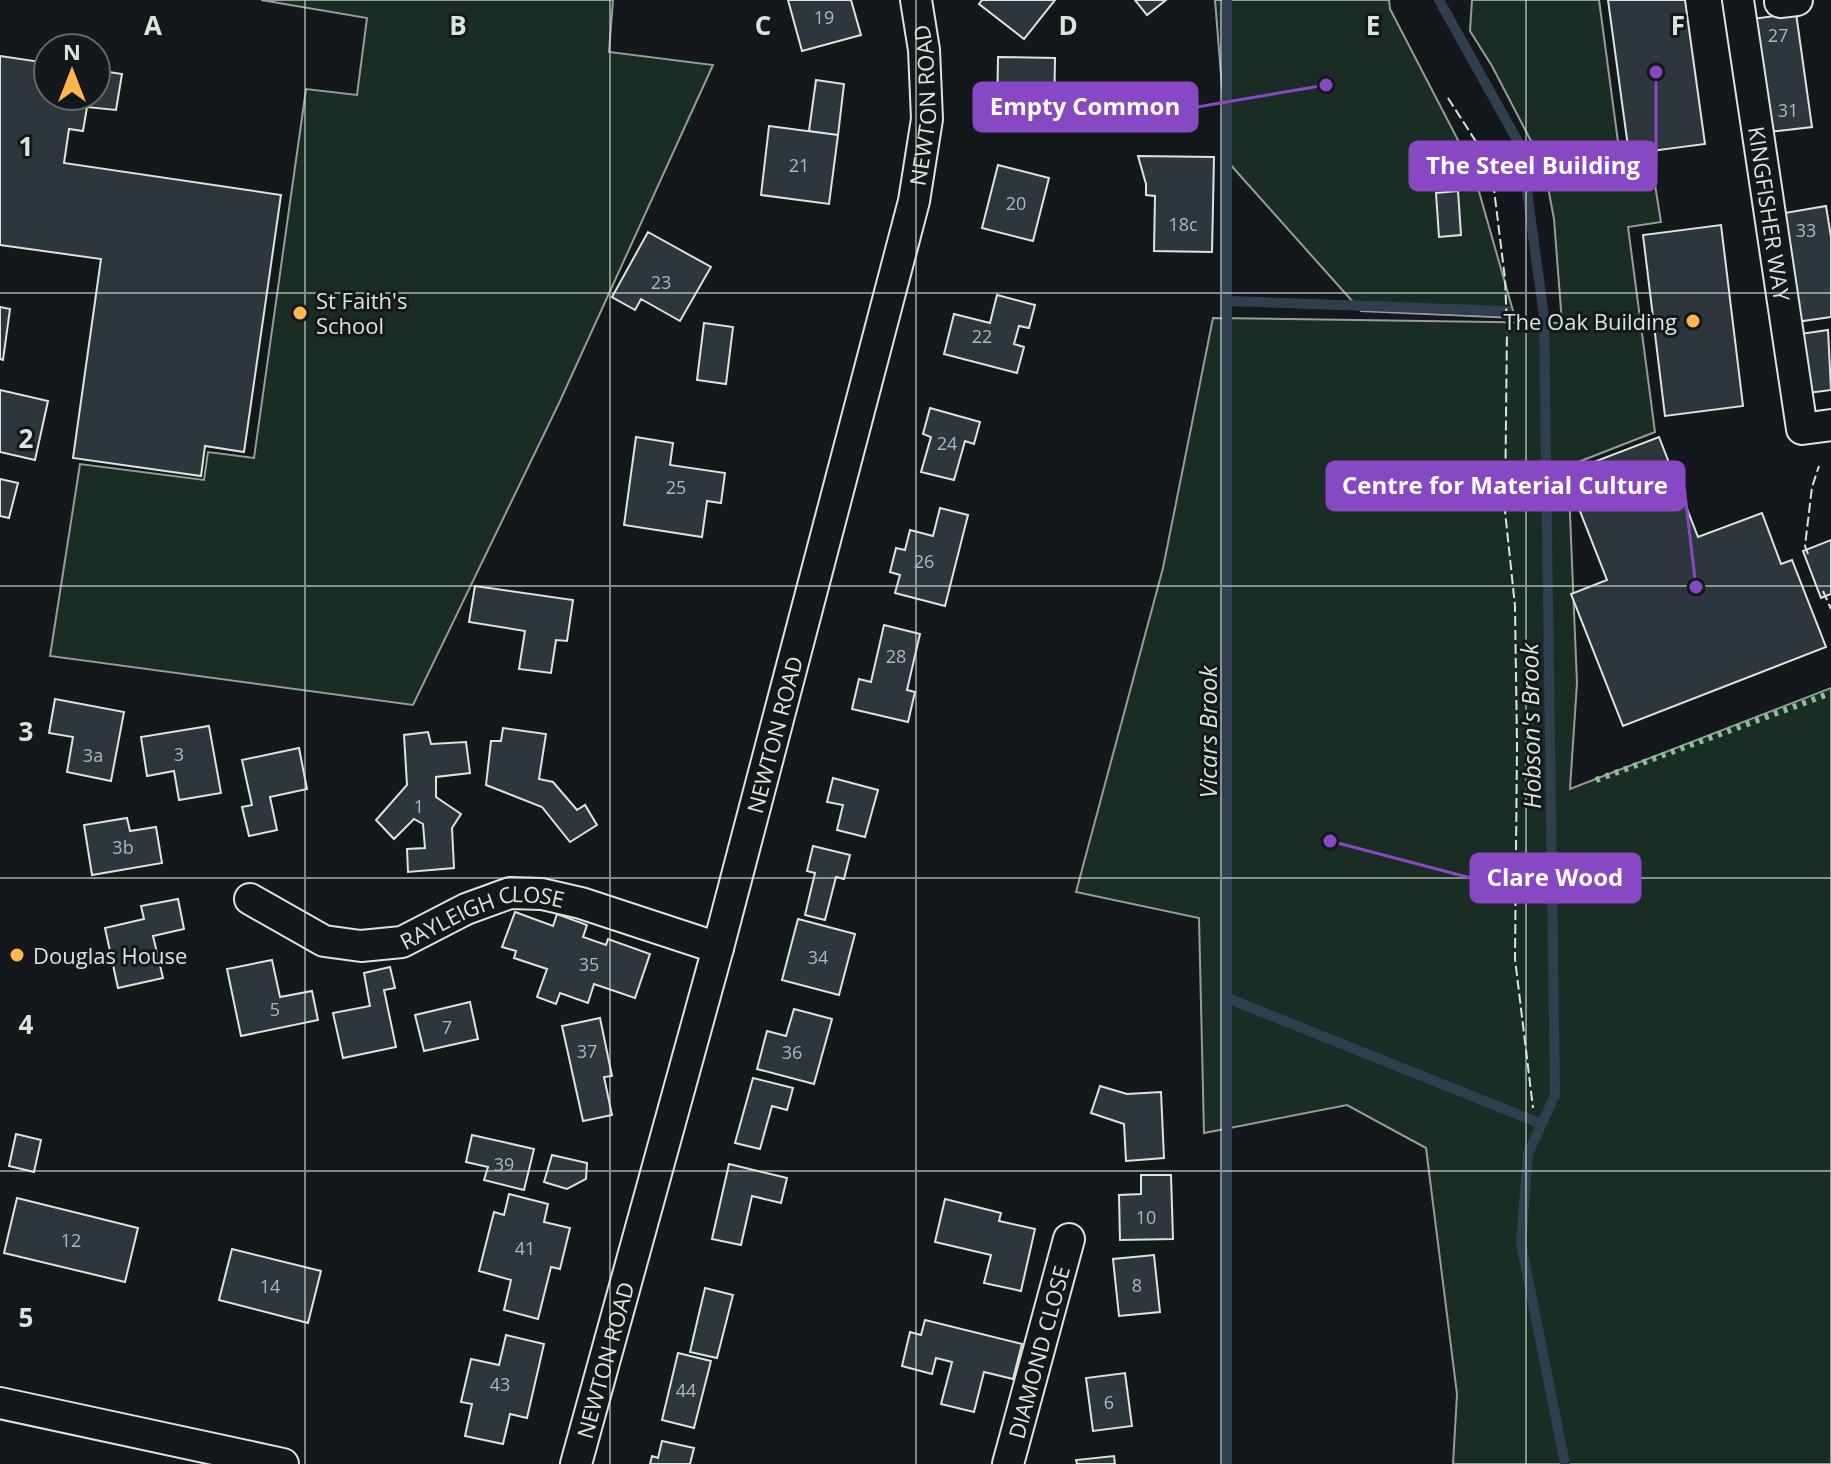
<svg xmlns="http://www.w3.org/2000/svg" width="1831" height="1464" viewBox="0 0 1831 1464" font-family="'Open Sans',sans-serif">
<rect width="100%" height="100%" fill="#14181c"/>
<path fill="#1a2d24" stroke="#939e99" stroke-width="2" d="M261,0H613L609,52L713,65L560,401L413,705L50,656L80,464L204,480L208,452L254,458L306,89L357,95L367,18Z
M1215,0H1389L1390,9L1472,167L1515,318L1361,311L1228,162Z
M1472,0H1599L1621,164L1651,160L1661,222L1628,227L1655,432L1568,466L1577,683L1570,789L1831,688V1464H1453L1457,1394L1426,1148L1347,1105L1204,1133L1199,918L1076,892L1163,568L1213,318L1562,323L1554,219L1544,166L1492,66L1470,31Z"/>
<g fill="none" stroke-linecap="round" stroke-linejoin="round">
<path stroke="#2f3f4d" stroke-width="10" d="M1227,0V1464
M1439,0L1521,147L1544,317L1555,1095L1528,1154L1521,1243L1565,1464
M1227,301L1507,311
M1227,998L1542,1124"/>
</g>
<path fill="#2c363c" stroke="#d8e6dc" stroke-width="2" d="M788,0H851L861,35L802,51Z
M982,0H1055L1024,39L979,4Z
M1135,0H1166L1147,15Z
M1608,0H1685L1705,144L1629,154Z
M1796,13L1812,127L1769,132L1752,19Z
M0,56L48,63V96H96V70L122,74L116,110L87,107L83,131L69,129L64,163L281,195L244,452L205,446L201,476L73,458L101,259L0,245Z
M998,57L1055,58L1054,118L997,117Z
M816,80L844,84L838,135L809,131Z
M769,126L838,135L829,204L761,195Z
M1138,156L1214,157L1212,252L1154,251L1155,196L1146,195V184Z
M998,165L1049,178L1033,241L982,228Z
M1458,191L1461,235L1439,237L1436,193Z
M1826,206L1831,237V317L1796,322L1779,214Z
M1721,225L1743,406L1665,416L1643,235Z
M648,232L711,267L680,321L641,299L635,310L612,297Z
M997,295L1035,305L1029,328L1019,326L1014,344L1024,347L1017,373L944,354L954,314L990,323Z
M0,307L10,309L3,360L0,359Z
M704,323L733,327L726,384L697,380Z
M1828,330L1831,390L1808,393L1800,334Z
M0,390L48,401L35,460L0,452Z
M930,408L980,422L974,444L965,441L954,480L921,472L931,437L923,434Z
M636,437L673,443L670,465L725,473L721,503L707,501L702,537L624,525Z
M1659,437L1698,537L1762,513L1781,564L1792,560L1826,647L1623,726L1571,594L1607,580L1565,473Z
M0,479L18,483L9,518L0,516Z
M940,508L968,515L945,606L895,593L900,575L890,572L896,548L905,550L910,530L933,536Z
M1831,540V594L1821,598L1803,551Z
M475,586L573,600L567,641L556,640L551,673L519,669L525,631L469,622Z
M884,625L920,634L907,690L915,692L908,722L852,709L859,679L871,682Z
M55,699L124,712L111,781L67,772L73,737L49,733Z
M209,726L221,793L179,800L174,771L147,776L141,737Z
M503,728L546,734L539,779L553,782L577,810L585,805L597,825L570,842L542,807L486,785L491,741H501Z
M428,732L431,744L466,742L470,773L436,777V797L461,814L452,828L454,868L408,872L407,849L425,848L423,824L414,819L394,839L376,820L407,785L404,735Z
M299,748L307,789L270,797L277,830L249,836L242,807L252,805L242,760Z
M833,778L878,790L865,837L837,830L843,805L827,802Z
M127,818L130,831L156,827L162,863L92,875L84,825Z
M813,846L850,855L844,879L836,877L825,920L805,915L815,873L807,871Z
M178,899L184,929L153,936L163,978L118,988L105,928L144,919L141,906Z
M515,912L553,926L557,914L587,925L583,937L606,945L608,939L650,954L635,998L594,984L588,1003L560,993L556,1004L537,997L547,969L514,958L516,951L502,947Z
M798,919L855,934L839,995L782,980Z
M272,960L280,997L312,991L318,1020L241,1036L227,969Z
M390,967L395,988L384,990L396,1047L343,1058L333,1013L370,1006L364,973Z
M470,1002L478,1039L424,1051L415,1015Z
M794,1009L832,1019L814,1084L757,1069L767,1031L786,1036Z
M600,1018L612,1076L604,1077L612,1115L583,1121L562,1026Z
M753,1078L793,1088L787,1110L772,1106L760,1149L735,1143Z
M1100,1086L1127,1094L1161,1092L1164,1158L1126,1161L1124,1124L1091,1113Z
M16,1134L41,1140L34,1172L9,1166Z
M472,1135L534,1149L524,1190L484,1180L488,1167L466,1162Z
M552,1155L587,1163L586,1179L567,1189L544,1182Z
M729,1164L787,1178L781,1203L752,1196L741,1245L712,1239Z
M1141,1175H1171L1173,1239L1120,1240L1119,1195L1141,1194Z
M509,1194L548,1204L544,1222L570,1228L560,1269L551,1267L538,1319L504,1310L511,1280L479,1271L494,1212L504,1215Z
M17,1198L138,1228L125,1282L4,1253Z
M945,1199L1001,1213L999,1221L1035,1229L1021,1291L984,1283L991,1255L935,1242Z
M232,1249L321,1271L308,1323L219,1300Z
M1154,1255L1160,1312L1119,1316L1113,1259Z
M705,1288L733,1295L717,1358L690,1352Z
M925,1320L1022,1344L1013,1379L984,1372L974,1412L941,1404L952,1362L936,1358L932,1374L902,1366L910,1332L921,1335Z
M506,1335L544,1344L527,1418L510,1414L503,1444L465,1436L472,1404L461,1402L471,1359L499,1365Z
M678,1353L711,1361L694,1428L662,1420Z
M1125,1373L1132,1426L1093,1431L1086,1378Z
M662,1441L694,1448L690,1464H650L652,1456L658,1458Z
M1114,1456L1115,1464H1077L1076,1460Z"/>
<g fill="none" stroke-linecap="round" stroke-linejoin="round">
<defs>
<g id="street">
<path id="s1" d="M1738,0L1802,429L1831,425"/>
<path d="M1780,2L1797,0"/>
<path id="s2" d="M250,899L324,941L361,946L402,942L466,909L510,893L542,894L581,903L718,948"/>
<path d="M0,1403L283,1464"/>
<path id="s3" d="M576,1464L718,948L914,201L927,119L924,50L916,0"/>
<path id="s4" d="M1008,1464L1069,1239"/>
</g>
</defs>
<use href="#street" stroke="#d8e6dc" stroke-width="34"/>
<use href="#street" stroke="#14181c" stroke-width="30"/>
<path stroke="#8ac095" stroke-width="6" stroke-dasharray="4 6" stroke-linecap="butt" d="M1596,780L1831,693"/>
<path stroke="#d8e6dc" stroke-width="2" stroke-dasharray="10 4" stroke-linecap="butt" d="M1448,98L1491,165L1505,279L1507,327L1505,511L1515,606L1517,744L1515,959L1533,1108
M1808,554L1805,546L1812,487L1819,466
M1823,591L1831,609"/>
</g>
<path fill="none" stroke="#d8e6dc" stroke-width="2" stroke-opacity="0.55" d="M305,0V1464M610,0V1464M916,0V1464M1221,0V1464M1526,0V1464M0,293H1831M0,586H1831M0,878H1831M0,1171H1831"/>
<g fill="#ffb74d" stroke="#14181c" stroke-width="3">
<circle cx="300" cy="313" r="8"/>
<circle cx="1693" cy="321" r="8"/>
<circle cx="17" cy="955" r="8"/>
</g>
<g text-anchor="middle" dominant-baseline="central" stroke-width="6" stroke-linejoin="round" paint-order="stroke">
<g font-size="18" fill="#adbab4">
<text x="824" y="17">19</text>
<text x="1778" y="35">27</text>
<text x="1788" y="110">31</text>
<text x="799" y="165">21</text>
<text x="1016" y="203">20</text>
<text x="1183" y="224">18c</text>
<text x="1806" y="230">33</text>
<text x="661" y="282">23</text>
<text x="982" y="336">22</text>
<text x="947" y="443">24</text>
<text x="676" y="487">25</text>
<text x="924" y="561">26</text>
<text x="896" y="656">28</text>
<text x="179" y="754">3</text>
<text x="93" y="755">3a</text>
<text x="419" y="806">1</text>
<text x="123" y="847">3b</text>
<text x="818" y="957">34</text>
<text x="589" y="964">35</text>
<text x="275" y="1009">5</text>
<text x="447" y="1027">7</text>
<text x="587" y="1051">37</text>
<text x="792" y="1052">36</text>
<text x="504" y="1164">39</text>
<text x="1146" y="1217">10</text>
<text x="71" y="1240">12</text>
<text x="525" y="1248">41</text>
<text x="1137" y="1285">8</text>
<text x="270" y="1286">14</text>
<text x="500" y="1384">43</text>
<text x="686" y="1390">44</text>
<text x="1109" y="1402">6</text>
</g>
<g font-size="22" fill="#d8e6dc" stroke="#14181c">
<text stroke="none"><textPath href="#s3" startOffset="1404">NEWTON ROAD</textPath></text>
<text stroke="none"><textPath href="#s1" startOffset="216">KINGFISHER WAY</textPath></text>
<text stroke="none"><textPath href="#s3" startOffset="756">NEWTON ROAD</textPath></text>
<text stroke="none"><textPath href="#s2" startOffset="250">RAYLEIGH CLOSE</textPath></text>
<text stroke="none"><textPath href="#s4" startOffset="116">DIAMOND CLOSE</textPath></text>
<text stroke="none"><textPath href="#s3" startOffset="108">NEWTON ROAD</textPath></text>
</g>
<g font-size="22" fill="#d8e6dc" stroke="#14181c" text-anchor="start">
<text x="316" y="300">St Faith's<tspan x="316" dy="25">School</tspan></text>
<text x="1677" y="321" text-anchor="end">The Oak Building</text>
<text x="33" y="955">Douglas House</text>
</g>
<g font-size="24" font-style="italic" fill="#d8e6dc" stroke="#14181c">
<text transform="translate(1530 726) rotate(-91)">Hobson's Brook</text>
<text transform="translate(1207 732) rotate(-90)">Vicars Brook</text>
</g>
</g>
<g font-size="26" text-anchor="middle" font-weight="bold" fill="#d8e6dc" stroke="#14181c" stroke-width="6" stroke-linejoin="round" paint-order="stroke">
<text x="153" y="35">A</text>
<text x="458" y="35">B</text>
<text x="763" y="35">C</text>
<text x="1068" y="35">D</text>
<text x="1373" y="35">E</text>
<text x="1678" y="35">F</text>
<text x="26" y="156">1</text>
<text x="26" y="448">2</text>
<text x="26" y="741">3</text>
<text x="26" y="1034">4</text>
<text x="26" y="1327">5</text>
</g>
<path fill="none" stroke="#8948c3" stroke-width="3" d="M1326 85L1197 107M1656 72L1656 166M1696 587L1684 486M1330 841L1471 878"/>
<g fill="#8948c3" stroke="#14181c" stroke-width="3">
<circle cx="1326" cy="85" r="8"/>
<circle cx="1656" cy="72" r="8"/>
<circle cx="1696" cy="587" r="8"/>
<circle cx="1330" cy="841" r="8"/>
</g>
<g fill="#8948c3" stroke="#8948c3" stroke-width="3">
<rect x="974" y="83" width="223" height="48" rx="8"/>
<rect x="1410" y="142" width="246" height="48" rx="8"/>
<rect x="1327" y="462" width="357" height="48" rx="8"/>
<rect x="1471" y="854" width="169" height="48" rx="8"/>
</g>
<g font-size="24" text-anchor="middle" font-weight="bold" fill="#fff">
<text x="1085" y="115">Empty Common</text>
<text x="1533" y="174">The Steel Building</text>
<text x="1505" y="494">Centre for Material Culture</text>
<text x="1555" y="886">Clare Wood</text>
</g>
<g transform="translate(72 72)"><circle r="38" fill="#14181c" stroke="#626a69" stroke-width="2"/>
<path d="M0-6L14 30L0 20L-14 30Z" fill="#ffb74d"/>
<text y="-12" font-size="22" font-weight="bold" text-anchor="middle" fill="#d8e6dc">N</text>
</g>
</svg>
